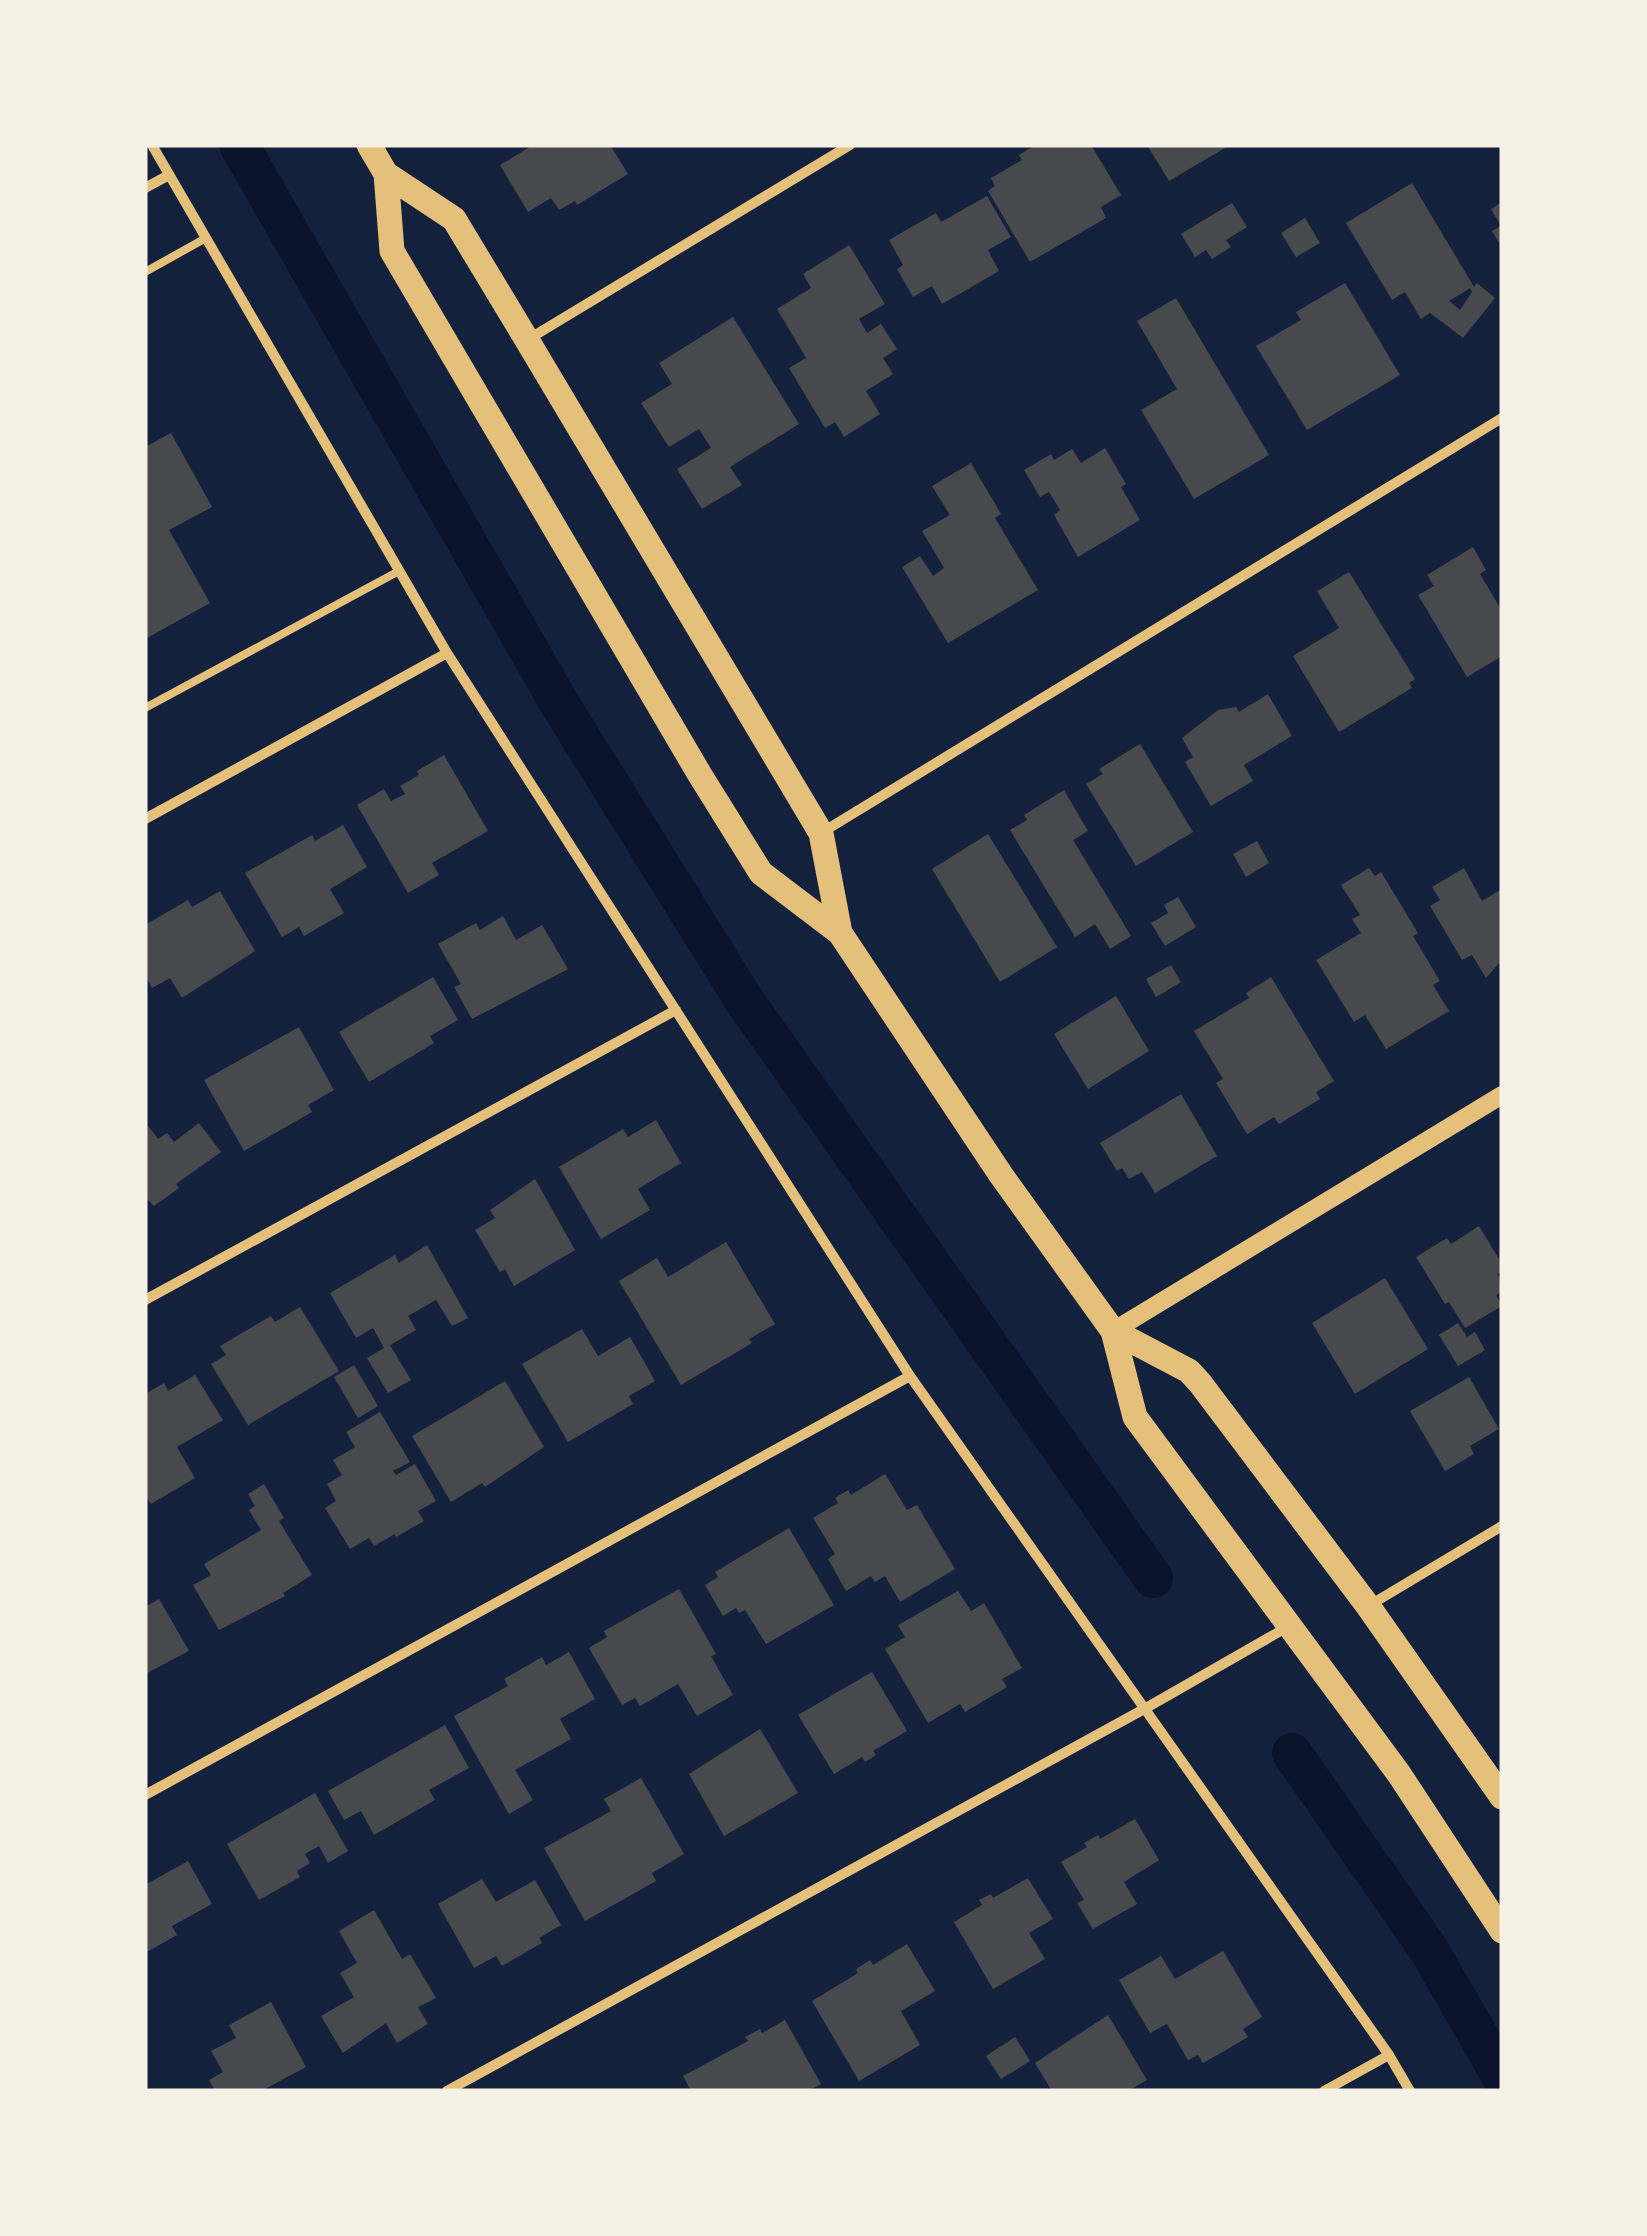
<svg xmlns="http://www.w3.org/2000/svg" width="1647" height="2236" viewBox="0 0 1647 2236" font-family="Raleway,sans-serif">
<rect width="100%" height="100%" fill="#14213d"/>
<g fill="none" stroke-linecap="round" stroke-linejoin="round">
<path stroke="#0b132b" stroke-width="40" d="M239,145L561,706L744,1000L1153,1578
M1292,1753L1429,1950L1502,2077"/>
</g>
<path fill="#48494c" fill-rule="evenodd" d="M533,145H610L628,174L577,205L575,201L559,210L551,198L528,212L500,165Z
M1035,145H1091L1121,195L1101,207L1106,218L1030,262L988,191L995,186L991,178L1022,160L1019,155Z
M1147,145H1230L1169,181Z
M1412,183L1474,287L1477,283L1495,298L1463,338L1430,313L1421,319L1405,292L1392,300L1346,223ZM1470,288L1472,292L1460,310L1449,301Z
M987,196L1011,237L988,250L999,271L942,304L932,286L913,297L897,269L903,265L889,240L936,213L941,222Z
M1502,202V248L1492,231L1501,226L1491,209Z
M1232,203L1247,227L1226,240L1231,247L1212,259L1206,250L1195,257L1181,234Z
M1305,218L1320,243L1296,257L1281,233Z
M849,245L885,304L859,319L867,333L881,324L897,349L883,358L893,374L866,391L880,414L844,437L835,422L825,428L789,368L806,358L777,309L811,288L803,274Z
M1345,283L1400,375L1307,430L1256,346L1301,320L1296,312Z
M1176,298L1269,455L1194,499L1141,410L1177,389L1137,321Z
M733,317L799,424L730,467L742,485L702,509L677,469L711,448L699,429L669,447L641,403L672,384L659,363Z
M171,433L212,507L169,530L210,603L147,638L145,447Z
M1105,448L1126,484L1121,487L1140,520L1078,557L1054,515L1060,510L1049,492L1040,497L1024,470L1051,454L1054,460L1072,449L1081,463Z
M971,463L1001,514L995,518L1038,590L948,643L902,567L920,556L933,576L944,568L922,531L950,515L932,486Z
M1473,547L1486,570L1480,574L1502,611V656L1467,677L1418,595L1434,586L1427,575Z
M1349,572L1415,679L1409,683L1412,688L1339,732L1293,656L1339,628L1317,591Z
M1268,694L1292,736L1244,765L1253,781L1211,806L1185,762L1193,757L1182,738L1218,710L1236,707L1239,712Z
M1140,744L1193,832L1136,866L1086,784L1103,774L1099,769Z
M444,755L488,831L432,863L439,875L408,893L357,805L384,789L391,801L405,794L400,786L419,775L417,771Z
M1064,790L1088,831L1073,840L1131,936L1110,949L1095,924L1075,937L1010,830L1027,820L1024,815Z
M343,825L367,867L330,889L344,913L304,936L299,927L282,937L245,873L312,835L315,841Z
M988,834L1057,947L1000,982L932,869Z
M1257,841L1269,863L1246,877L1233,854Z
M1369,868L1375,876L1381,872L1418,933L1413,936L1440,981L1433,985L1449,1011L1386,1049L1365,1015L1354,1022L1316,960L1361,933L1352,919L1360,915L1341,885Z
M1464,868L1482,901L1502,889V960L1486,978L1472,955L1462,960L1430,906L1440,900L1432,887Z
M220,891L255,951L182,998L170,978L152,988L145,975V925L188,900L192,907Z
M1178,897L1196,927L1165,946L1151,923L1168,913L1164,905Z
M503,916L516,940L542,925L568,969L472,1019L454,987L461,984L438,944L476,923L480,930Z
M1171,965L1181,982L1156,997L1146,979Z
M433,977L458,1020L430,1036L434,1043L369,1082L339,1032Z
M1271,977L1334,1081L1316,1092L1320,1099L1279,1124L1274,1117L1247,1134L1216,1083L1223,1079L1194,1031L1249,998L1246,993Z
M1116,996L1149,1051L1088,1089L1054,1034Z
M299,1027L334,1090L308,1105L312,1112L244,1151L204,1080Z
M1181,1094L1217,1156L1155,1193L1142,1172L1129,1179L1122,1168L1117,1171L1100,1143Z
M656,1120L681,1163L638,1189L650,1210L601,1239L559,1167L623,1129L628,1137Z
M145,1122L158,1139L167,1133L174,1142L199,1123L221,1152L176,1184L179,1188L154,1206L145,1197Z
M535,1179L575,1250L514,1286L505,1269L500,1272L475,1230L495,1218L490,1210Z
M1479,1226L1502,1264V1271L1498,1274L1502,1292L1496,1295L1502,1306L1465,1328L1449,1302L1445,1304L1416,1257L1447,1238L1451,1244Z
M726,1242L775,1324L749,1339L752,1343L681,1385L619,1281L657,1258L668,1277Z
M427,1245L468,1318L452,1326L436,1300L408,1316L416,1330L390,1345L411,1380L388,1393L367,1358L384,1348L373,1328L356,1338L330,1293L395,1255L399,1263Z
M1385,1278L1428,1349L1355,1394L1312,1323Z
M300,1307L339,1371L248,1425L211,1364L226,1355L220,1346L271,1316L275,1322Z
M1458,1323L1467,1337L1475,1332L1485,1350L1458,1366L1439,1335Z
M582,1329L598,1356L630,1337L655,1381L629,1396L633,1404L568,1442L522,1364Z
M354,1365L378,1406L358,1418L334,1377Z
M195,1375L223,1420L177,1447L195,1478L151,1504L145,1495V1394L164,1383L168,1391Z
M1469,1377L1499,1429L1470,1446L1474,1454L1445,1471L1410,1411Z
M505,1381L544,1447L485,1487L482,1483L451,1502L412,1436Z
M380,1412L410,1462L393,1471L396,1475L415,1464L436,1501L418,1511L424,1521L396,1537L395,1534L374,1546L369,1538L350,1549L325,1508L336,1501L327,1484L342,1475L333,1460L355,1447L346,1432Z
M885,1474L907,1510L917,1505L955,1569L900,1602L885,1576L875,1582L871,1576L846,1591L828,1559L835,1554L813,1518L838,1503L835,1498L848,1490L851,1495Z
M264,1484L284,1518L279,1521L312,1575L283,1593L285,1596L219,1630L193,1585L211,1575L204,1564L261,1530L249,1510L255,1506L248,1494Z
M789,1528L834,1605L766,1644L745,1610L739,1613L736,1608L723,1616L705,1585L718,1577L715,1572Z
M679,1589L716,1654L711,1656L733,1695L697,1716L678,1684L640,1706L635,1698L622,1705L589,1648L607,1637L604,1631Z
M958,1591L971,1611L984,1603L1022,1668L1002,1679L1007,1687L965,1712L960,1704L928,1723L885,1649L905,1637L898,1625Z
M159,1599L189,1651L145,1674V1607Z
M569,1652L595,1699L560,1719L571,1739L515,1770L533,1800L509,1814L454,1716L508,1686L504,1679L542,1657L546,1665Z
M872,1672L907,1731L873,1751L876,1755L865,1762L862,1757L834,1774L798,1715Z
M445,1725L469,1768L429,1790L435,1800L374,1835L361,1811L344,1820L328,1791Z
M760,1729L798,1793L724,1836L689,1774Z
M641,1778L684,1854L652,1873L656,1881L585,1921L544,1848L611,1811L604,1799Z
M315,1793L348,1851L328,1863L319,1846L305,1854L310,1863L297,1871L300,1877L259,1900L227,1844Z
M1135,1819L1159,1860L1124,1882L1137,1904L1093,1929L1077,1903L1084,1900L1061,1862L1087,1847L1084,1843L1098,1835L1100,1839Z
M188,1861L212,1904L172,1926L177,1935L145,1953V1885Z
M1028,1878L1053,1919L1029,1933L1045,1959L993,1989L954,1922L982,1905L979,1900L991,1894L993,1898Z
M482,1879L496,1902L535,1880L561,1925L539,1938L542,1943L502,1966L496,1956L474,1968L438,1904Z
M374,1910L402,1959L410,1954L436,1998L418,2007L428,2024L397,2043L386,2023L343,2053L321,2016L354,1997L340,1973L357,1963L339,1931Z
M907,1944L935,1991L901,2011L920,2045L859,2081L812,2001L858,1973L856,1969L870,1960L873,1965Z
M1223,1951L1262,2017L1243,2029L1248,2037L1226,2050L1203,2063L1198,2055L1188,2060L1167,2024L1150,2033L1119,1980L1161,1956L1175,1979Z
M271,2002L306,2067L261,2091H215L209,2080L223,2072L211,2051L236,2038L229,2025Z
M1108,2015L1147,2080L1128,2091H1052L1035,2063Z
M785,2020L821,2084L808,2091H691L683,2076L748,2041L745,2037L760,2029L762,2033Z
M1015,2037L1030,2061L1001,2079L986,2056Z"/>
<g fill="none" stroke-linecap="round" stroke-linejoin="round">
<path stroke="#e5c07b" stroke-width="8" d="M145,272L206,238
M145,708L399,571"/>
<path stroke="#e5c07b" stroke-width="10" d="M152,145L447,653L910,1376L1389,2055L1410,2091
M145,188L169,175
M527,340L850,145
M145,819L447,653
M821,833L1502,418
M145,1300L676,1010
M1370,1605L1502,1526
M145,1795L910,1376
M447,2091L1146,1708L1291,1625
M1324,2091L1389,2055"/>
<path stroke="#e5c07b" stroke-width="18" d="M1113,1331L1502,1095"/>
<path stroke="#e5c07b" stroke-width="25" d="M369,145L386,174L454,219L527,340L821,833L840,933
M386,174L392,251L700,775L761,873L840,933L1001,1175L1113,1331L1135,1417L1399,1774L1502,1931
M1113,1331L1189,1371L1200,1383L1368,1606L1502,1797"/>
</g>
<rect width="1647" height="2236" fill="none" stroke="#f6f1e7" stroke-width="295"/>
</svg>
